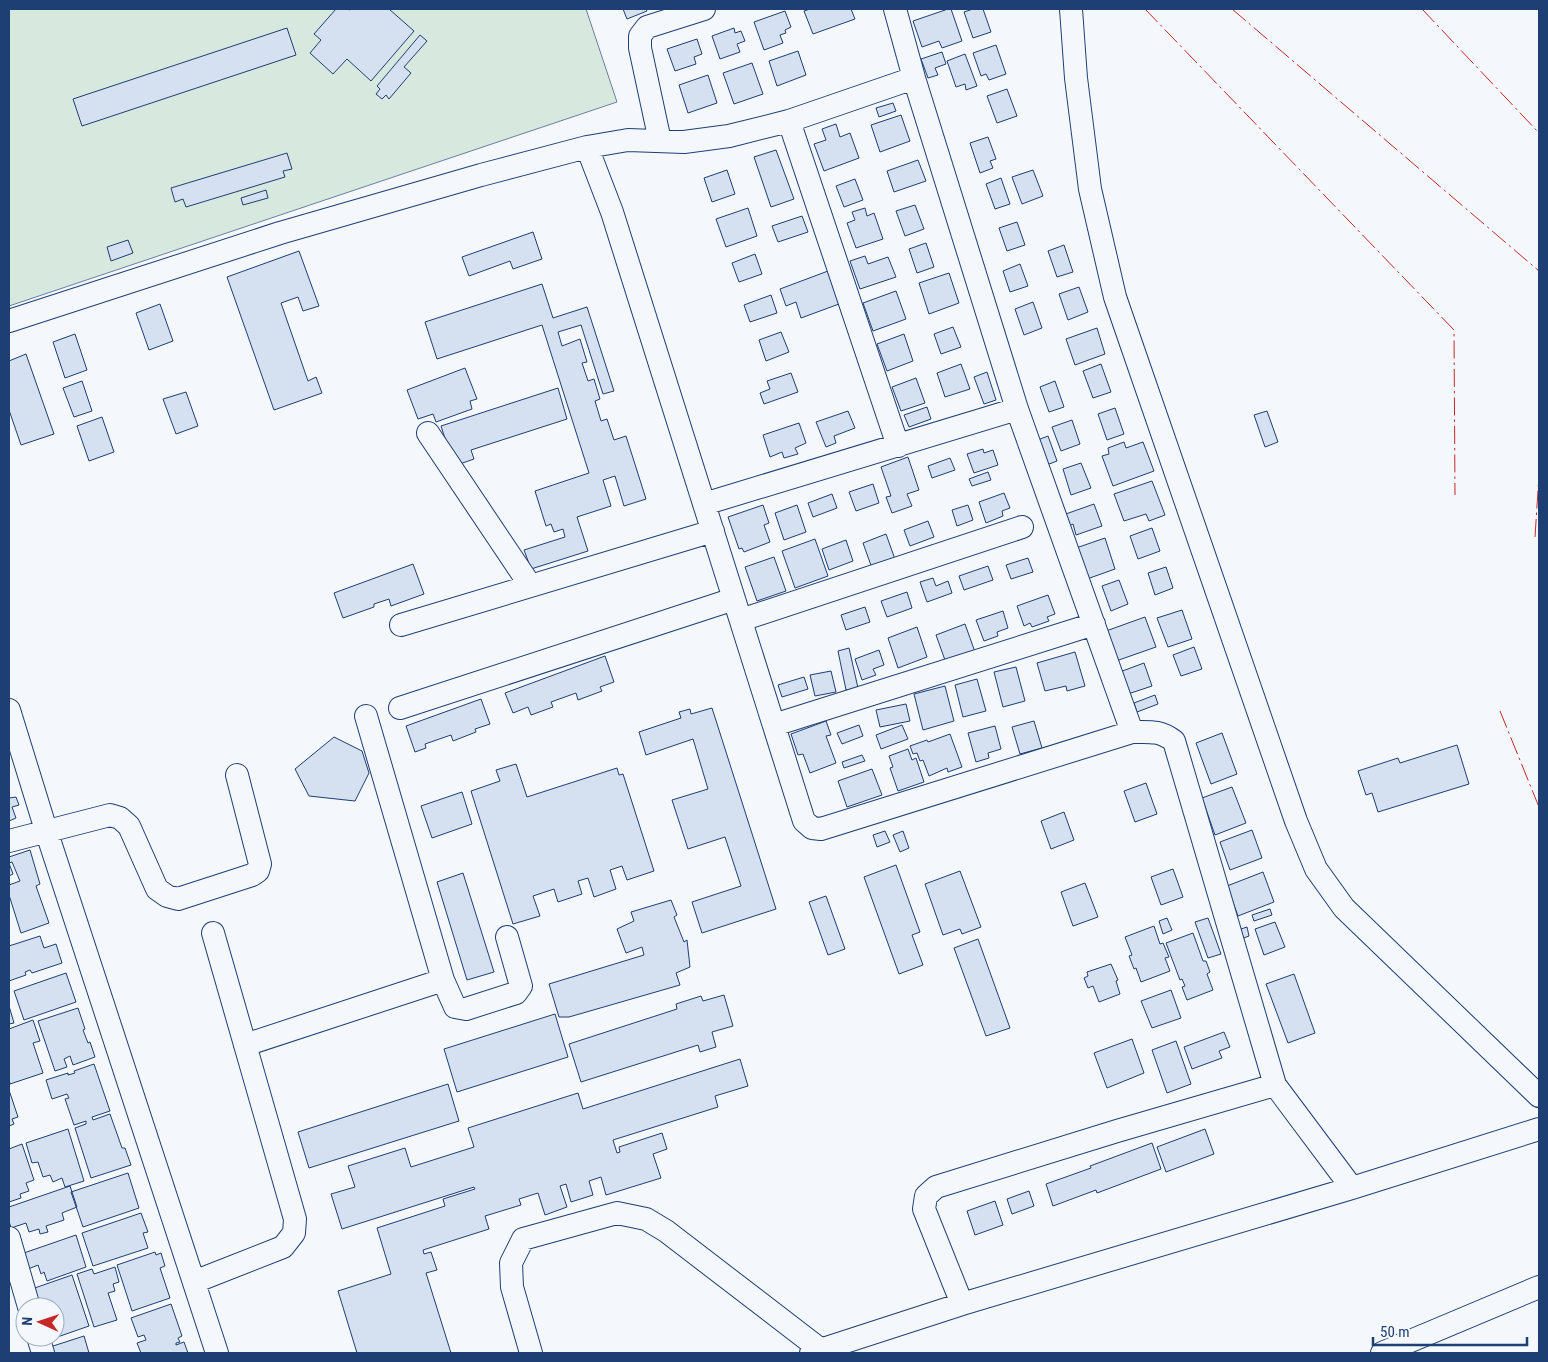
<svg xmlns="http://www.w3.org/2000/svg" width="1548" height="1362" viewBox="0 0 1548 1362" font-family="'Roboto Condensed',sans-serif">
<rect width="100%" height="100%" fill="#f4f7fb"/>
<path fill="#d7e8df" stroke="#687fa3" d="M9,9H586L617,102L9,306Z"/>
<path fill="#d5e0f0" stroke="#1d3f73" d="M336,9H348L350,10L351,9H389L414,31L371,81L347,59L333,74L310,53L321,40L314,34Z
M623,9H646L647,11L627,19Z
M810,9H851L855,19L813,34L804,11Z
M948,9H951L962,41L942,48L939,41L922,47L913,21Z
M973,9H983L991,32L973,38L964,12Z
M785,11L791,27L785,30L786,33L780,35L783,43L764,50L754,22Z
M287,28L296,55L82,126L73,99Z
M734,28L735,33L741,31L745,41L737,44L740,52L720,59L712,36Z
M420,35L427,41L404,67L411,73L389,99L386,95L382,99L376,94L380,89L377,86Z
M697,39L702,54L694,57L696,64L675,71L667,49Z
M996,45L1006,74L989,80L986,74L981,76L973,53Z
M798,51L806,75L777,86L769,61Z
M942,52L946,64L935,68L938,75L928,78L921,59Z
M965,54L977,86L966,90L965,84L956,87L947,61Z
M752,63L763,94L734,104L723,73Z
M708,75L717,103L688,113L679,85Z
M1007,89L1017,116L997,123L987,96Z
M893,103L896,111L879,117L876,108Z
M901,115L910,141L880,152L871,125Z
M836,124L840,137L850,133L859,158L824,171L814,144L826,140L822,129Z
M988,137L996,159L990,161L993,168L980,173L970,143Z
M776,150L794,199L771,207L754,157Z
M287,153L292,169L283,171L285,177L186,207L183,199L175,202L171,188Z
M918,160L926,181L894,192L887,171Z
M727,170L735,194L712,202L704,178Z
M1033,170L1043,196L1022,204L1012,177Z
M1001,178L1010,204L995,209L986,184Z
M855,179L863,200L844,207L836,186Z
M266,190L268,198L243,205L241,198Z
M915,205L924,229L905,236L896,211Z
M748,208L757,236L726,247L716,219Z
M865,208L867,216L874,213L883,239L856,248L847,223L855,220L852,212Z
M802,216L808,232L778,242L772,226Z
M1017,222L1025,245L1007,251L999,228Z
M533,232L542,259L513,269L510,261L469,276L462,257Z
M128,240L133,253L111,261L107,247Z
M926,243L934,267L917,273L909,249Z
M1064,245L1073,272L1057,277L1048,251Z
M299,251L319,306L303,311L298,297L281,303L308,381L316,377L322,393L274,410L227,277Z
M755,254L762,274L739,282L732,263Z
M865,256L868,264L888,257L896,277L860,289L850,261Z
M1020,264L1028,286L1010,292L1003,271Z
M828,271L839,304L801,318L796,302L786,306L780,289Z
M949,273L959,303L929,314L919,283Z
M542,284L553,318L587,307L614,391L603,394L581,325L558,332L562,346L580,339L587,362L582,363L588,381L594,379L600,399L595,401L601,421L607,419L614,440L626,436L646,499L624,506L615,476L603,480L611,506L577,517L588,551L531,569L524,550L565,537L563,529L554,532L551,524L546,526L535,491L589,473L542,325L437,359L425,322Z
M1079,287L1088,312L1068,320L1059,294Z
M896,291L906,319L873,331L863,303Z
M771,295L777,313L750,322L744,305Z
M1033,302L1042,328L1024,335L1015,309Z
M160,304L173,341L149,350L136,313Z
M953,327L961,347L941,354L934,334Z
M1097,328L1105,354L1075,365L1066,339Z
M781,332L789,352L766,361L759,340Z
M75,334L87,370L65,378L53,342Z
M904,334L913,361L887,371L877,344Z
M26,354L54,434L21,445L9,410V361Z
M961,364L970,389L945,397L937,373Z
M1101,364L1111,392L1093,398L1083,371Z
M465,368L477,399L470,401L472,409L436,422L433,414L418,419L407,390Z
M987,372L996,400L984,404L974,377Z
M791,373L798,392L764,404L760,393L770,389L767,381Z
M916,378L925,403L901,411L892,387Z
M82,381L92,411L74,417L63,388Z
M1055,381L1064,407L1049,412L1040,387Z
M558,388L567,419L471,450L474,459L454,466L441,426Z
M186,392L198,426L176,434L163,399Z
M927,407L931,419L909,427L904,415Z
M1115,408L1124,434L1107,440L1098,414Z
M848,411L855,428L834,436L836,443L826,447L816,422Z
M1267,411L1278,442L1265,447L1254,415Z
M102,417L114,452L89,461L77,426Z
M1072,420L1080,444L1061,451L1052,427Z
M799,423L806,443L795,448L798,454L784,458L782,452L770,457L763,435Z
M1048,436L1057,461L1044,466L1035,441Z
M1124,442L1126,448L1143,442L1154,471L1113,486L1102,456L1109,454L1108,448Z
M983,449L984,453L993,450L998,465L974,473L967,454Z
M908,457L919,490L907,494L912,506L892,513L886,497L891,496L881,467Z
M950,458L955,470L932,478L928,466Z
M1081,463L1091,488L1071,495L1063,469Z
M988,472L991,480L972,486L969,479Z
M1152,481L1165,515L1149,521L1146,514L1124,521L1114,494Z
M873,484L879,503L856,511L849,492Z
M1004,493L1010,508L1002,511L1003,516L986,523L979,502Z
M832,494L837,508L813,517L808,503Z
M1094,504L1102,526L1076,535L1073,524L1067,527L1063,515Z
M763,505L769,523L764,525L770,542L744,552L742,548L739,549L728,517Z
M797,505L806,532L784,540L775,513Z
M968,505L973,520L957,526L952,510Z
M928,521L934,537L910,546L904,530Z
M1152,528L1160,551L1138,559L1130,536Z
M886,534L896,562L873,571L863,543Z
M1105,538L1115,569L1087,579L1076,548Z
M815,539L828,576L795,588L782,551Z
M846,540L853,561L829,570L822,549Z
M774,557L786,591L757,601L745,567Z
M1028,558L1033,572L1011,579L1006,565Z
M413,564L424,594L391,606L389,599L374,604V607L343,618L334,593Z
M988,566L993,580L964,590L959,576Z
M1166,567L1173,588L1155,595L1148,573Z
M933,578L936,586L948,581L952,593L927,602L920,582Z
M1119,580L1128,604L1111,611L1102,586Z
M907,592L912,608L887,617L881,601Z
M1048,595L1055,614L1047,617L1049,621L1032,627L1030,623L1024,626L1017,606Z
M865,607L870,622L846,630L841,615Z
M1182,610L1192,639L1168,647L1157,618Z
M1003,611L1008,628L997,632L998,636L984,641L976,620Z
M1145,617L1156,647L1116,661L1106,631Z
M965,624L975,652L946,663L936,635Z
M917,627L927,657L898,668L888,638Z
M1194,647L1202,669L1181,676L1173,655Z
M849,648L858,688L846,690L838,651Z
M879,650L884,665L873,669L876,675L862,680L855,659Z
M1075,652L1085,686L1067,691L1066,686L1045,691L1037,663Z
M605,656L614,682L600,687L602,691L578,700L576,693L551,702L553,707L531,715L528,707L513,713L505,693Z
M1144,663L1152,686L1125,695L1117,673Z
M1016,667L1025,701L1003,707L994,672Z
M831,671L836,692L815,696L810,675Z
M804,677L808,689L782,697L778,685Z
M977,679L986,711L963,717L955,685Z
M945,686L954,721L923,730L914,694Z
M1155,695L1158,704L1137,712L1134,703Z
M481,699L490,724L475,729L476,732L453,741L451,735L425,744L426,748L415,752L406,726Z
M906,704L910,721L880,727L876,710Z
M712,708L776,909L702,933L692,902L741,886L725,837L688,849L672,800L708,789L693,739L646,755L639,732L681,718L679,712L690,709L691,714Z
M826,721L831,735L826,736L836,763L810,773L803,754L798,755L791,734Z
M1034,721L1042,748L1020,754L1012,727Z
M859,725L863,736L842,744L837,733Z
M902,725L908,739L881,749L876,735Z
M995,726L1001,749L988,753L989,758L976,762L968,733Z
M1222,733L1237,774L1211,784L1196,743Z
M950,734L962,767L948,772L947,768L929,776L923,760L920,761L917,753L913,754L910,746L927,740L928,742Z
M334,737L362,751L369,773L355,801L309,796L295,769Z
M1457,745L1469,784L1378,812L1372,793L1366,795L1358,771L1398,758L1400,763Z
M908,749L912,760L916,758L924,782L898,791L890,768L893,767L889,756Z
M862,755L865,761L844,768L842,762Z
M516,764L527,797L617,768L619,775L623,774L654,871L627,880L622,866L610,870L616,889L594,897L588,878L578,881L582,894L558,902L554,889L533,896L540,916L513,924L471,791L500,781L496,770Z
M872,769L882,795L847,807L838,781Z
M1146,783L1157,814L1135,822L1124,791Z
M1232,787L1246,823L1215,835L1202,798Z
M462,792L472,824L432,838L421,806Z
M16,797L19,805L12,807L16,818L9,821V798Z
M1064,812L1074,840L1051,849L1041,821Z
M1252,830L1262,858L1230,870L1220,842Z
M885,831L890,842L877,847L873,835Z
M903,831L909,848L900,852L893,835Z
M30,850L40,884L36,886L49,923L21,933L9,895V885L20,881L12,862L9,863L13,874L9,876V857Z
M896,865L920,932L912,935L923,965L899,974L864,877Z
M1173,869L1183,897L1161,905L1151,877Z
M960,871L981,927L962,934L960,929L943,935L925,884Z
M1263,872L1274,902L1238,916L1227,886Z
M463,873L494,972L467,980L437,882Z
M1085,883L1098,917L1073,926L1061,892Z
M826,896L845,949L828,955L809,902Z
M671,900L677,915L674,917L684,942L687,940L690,967L676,973L680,985L569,1017H559L549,984L644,955L642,947L626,953L617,929L634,921L631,912Z
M1270,909L1272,915L1254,921L1252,915Z
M1167,918L1172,930L1163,934L1159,921Z
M1208,918L1221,954L1208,958L1195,922Z
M1275,922L1285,947L1264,955L1255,929Z
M1154,926L1160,944L1163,943L1169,957L1165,958L1170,971L1141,982L1136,968L1134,969L1129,956L1132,955L1125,937Z
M1247,927L1249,936L1241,939L1238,930Z
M1193,933L1203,961H1206L1210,972L1207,974L1213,990L1187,1000L1182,987L1185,986L1182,979L1180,980L1166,943Z
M40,936L44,948L56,944L62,963L32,973L30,970L25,972L26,975L9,981V946Z
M978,939L1010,1028L986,1036L954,948Z
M1111,964L1118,980L1116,981L1120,994L1099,1002L1093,986L1088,988L1084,978L1088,976L1087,972Z
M66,973L76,1002L24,1020L14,991Z
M1294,974L1315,1033L1288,1043L1266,984Z
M1171,990L1181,1018L1152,1028L1141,1001Z
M724,995L733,1026L712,1032L716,1047L700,1052L698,1045L581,1082L569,1044L677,1009L676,1004L701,996L703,1001Z
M9,1006L14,1023L9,1024Z
M78,1008L85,1029L83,1030L88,1043L90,1042L95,1057L73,1065L70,1056L64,1059L67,1067L55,1071L38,1021Z
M555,1014L568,1057L457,1092L444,1049Z
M33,1020L40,1041L33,1043L43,1073L10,1084L9,1079V1029Z
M1224,1032L1230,1047L1219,1051L1222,1058L1192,1069L1184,1047Z
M1132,1039L1144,1073L1107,1088L1094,1053Z
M1176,1041L1191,1084L1167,1093L1152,1050Z
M740,1059L748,1086L715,1096L718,1107L613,1140L617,1153L620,1152L619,1147L662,1133L667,1149L653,1154L661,1178L606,1195L601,1177L589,1181L593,1195L571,1202L566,1184L560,1186L567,1207L545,1215L538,1193L519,1199L521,1205L485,1216L489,1229L423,1250L424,1254L431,1252L437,1270L426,1273L451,1353H357L338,1291L391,1274L377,1228L445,1206L443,1199L475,1189L474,1187L342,1229L331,1194L355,1187L348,1166L405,1148L411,1167L474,1147L468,1128L578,1093L583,1109Z
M94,1064L110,1111L92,1117L93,1120L110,1114L122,1148H125L131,1165L91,1178L75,1128L86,1124V1121L74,1125L65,1099L69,1098L67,1094L52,1099L46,1080L68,1073V1075L75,1073L74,1071Z
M448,1084L459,1121L309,1168L298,1132Z
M9,1090L18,1117L12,1119L14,1124L9,1126Z
M68,1129L84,1181L65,1187L62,1178L53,1182L50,1175L43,1177L38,1162L32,1163L26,1143Z
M1205,1129L1214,1154L1166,1172L1157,1147Z
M1152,1143L1161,1169L1097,1193L1096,1190L1053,1206L1046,1184L1091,1168L1090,1166Z
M22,1144L34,1180L26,1183L29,1191L20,1194L21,1198L9,1202V1149Z
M128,1173L139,1208L83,1227L71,1192Z
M70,1186L77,1207L62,1213L64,1220L46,1226L48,1232L40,1234L39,1229L29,1232L26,1223L11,1228L9,1221V1207Z
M1029,1191L1034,1206L1012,1214L1007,1199Z
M995,1201L1003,1225L975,1235L967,1211Z
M141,1213L148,1232L143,1233L148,1248L93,1266L82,1233Z
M76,1235L86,1267L47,1281L44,1272L41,1274L38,1265L26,1270L21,1254Z
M155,1252L156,1255L161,1253L165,1266L160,1268L170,1298L132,1311L117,1265Z
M115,1267L119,1282L113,1284L115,1291L108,1293L117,1320L94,1327L77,1274L92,1269L94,1274Z
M72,1275L89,1326L46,1341L44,1337H55V1307H34L29,1290Z
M171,1304L182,1336L178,1338L180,1342L176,1343V1345L184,1342L188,1353H141L137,1343L146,1340L144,1335L138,1337L131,1318Z
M84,1336L89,1353H52L50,1347Z"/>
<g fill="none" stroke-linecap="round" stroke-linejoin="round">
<defs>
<path id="minor" d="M895,9L914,78L1017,409L1132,732
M1071,9L1076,78L1090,189L1115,297L1296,821L1316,869L1344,908L1539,1096
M789,121L898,446
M660,141L640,48V36L647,27L704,9
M587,147L628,140L684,142L729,136L789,121L914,78
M9,321L280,233L481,175L587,147L612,212L804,821L812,828L821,829L1132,732C1150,732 1159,730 1174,741L1275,1085
M428,433L530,585
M704,504L1017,409
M741,620L1022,527
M401,625L713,531
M400,708L734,599
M9,710L46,830L217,1353
M366,716L443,980
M774,725L1094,624
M9,841L110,815L120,818L129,826L157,889L167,896L178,899L252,875L258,871L260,864L237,775
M245,1045L443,980L455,1007L466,1009L516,993L521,986L507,937
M9,1238L29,1307
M194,1282L283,1247L294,1233L295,1219L213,933
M962,1304L924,1209L926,1196L936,1187L1117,1131L1275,1085L1352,1188
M38,1337L43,1353
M531,1353L512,1287L511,1263L523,1239L617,1213L646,1219L666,1231L821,1350
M811,1353L962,1304L1352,1188L1539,1129
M1382,1353L1539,1287"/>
</defs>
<use href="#minor" stroke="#1d3f73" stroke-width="24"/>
<use href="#minor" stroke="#f4f7fb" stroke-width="22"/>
<path stroke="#c62828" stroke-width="1" stroke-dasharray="18 4 2.5 4" stroke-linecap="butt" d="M1145,9L1454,330L1455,495
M1232,9L1539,271
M1422,9L1539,133
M1535,537L1539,475
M1500,711L1539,807"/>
</g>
<rect width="1548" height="1362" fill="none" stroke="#1d3f73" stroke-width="20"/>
<g transform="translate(40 1322) rotate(273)"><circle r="24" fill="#f4f7fb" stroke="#9eadc5"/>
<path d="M0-4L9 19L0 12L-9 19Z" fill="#c62828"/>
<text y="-8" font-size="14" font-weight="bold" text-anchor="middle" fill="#1d3f73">N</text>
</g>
<path d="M1373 1337v8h154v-8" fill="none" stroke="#1d3f73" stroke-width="2.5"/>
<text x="1380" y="1337" font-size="15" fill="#1d3f73" stroke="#f4f7fb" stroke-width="4" paint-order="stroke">50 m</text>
</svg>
